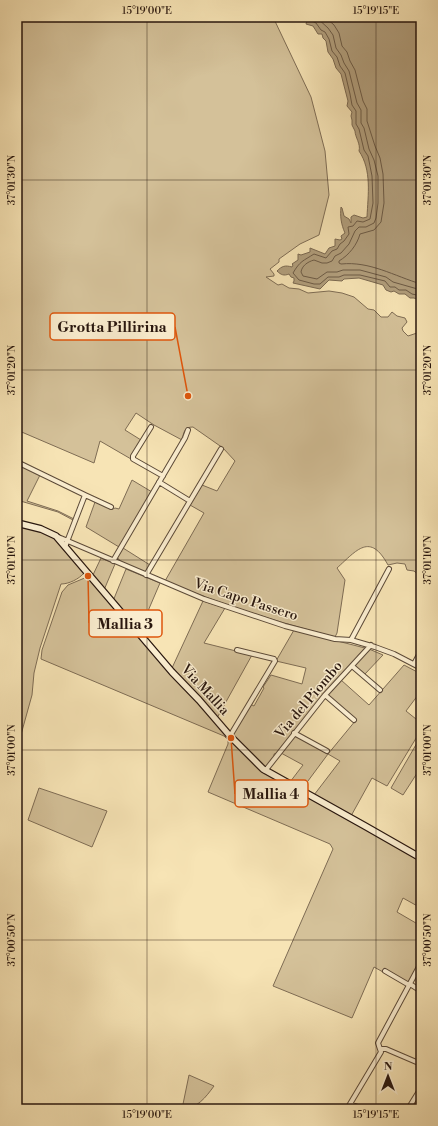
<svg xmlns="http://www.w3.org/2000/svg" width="438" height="1126" viewBox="0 0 438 1126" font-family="'Libre Bodoni',serif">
<rect width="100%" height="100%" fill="#f7e4b5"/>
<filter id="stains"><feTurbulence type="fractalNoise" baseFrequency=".005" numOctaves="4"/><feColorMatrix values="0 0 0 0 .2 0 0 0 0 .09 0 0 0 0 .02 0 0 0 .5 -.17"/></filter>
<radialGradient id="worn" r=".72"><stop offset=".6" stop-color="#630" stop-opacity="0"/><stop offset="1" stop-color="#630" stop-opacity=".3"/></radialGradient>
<path fill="#d4c199" stroke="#7e6c54" d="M17,17H273L311,97L325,151L329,195L319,235L300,244L279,259V262L270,269L274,274V276L266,277L278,285L282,284L289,288L299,289L308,293L329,291L342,293L354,297L368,309L374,310L381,317H388L392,312L397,316L405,318L407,322L402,328L403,331L408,336L417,333L421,334V387C416,395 415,398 421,405V577L414,571L407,570L405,564L397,563L388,565C370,532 357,550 337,568L345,580L337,633L335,637C277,622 220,604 165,581L204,513L190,505L202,485L217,491L235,461L223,448L193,427C184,427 184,432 182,440L154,425L136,413L125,430L141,440L131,459L100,441L94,463L17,430V135L19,125L17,121V42L19,41L17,37Z
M19,465L40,475L27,501L58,511L74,519L73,520L58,512L17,500V469Z
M132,480L152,492L119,547L86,527L95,502L113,509L115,508L119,509Z
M17,525L40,531L55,539L83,570L84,573C79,579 69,584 61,584L40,648L34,673L32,695L17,749Z
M123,548L150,565L145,573L119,561V559L117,558Z
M101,558L115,564L104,590L92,577Z
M126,569L160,583L139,632L113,601Z
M87,577L89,578L256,765L421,860V908L403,898L397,912L421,926V959L409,981L407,982L384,970L383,972L374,967L352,1018L273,986L333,849L330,844L208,792L228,744V740L224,736L41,659L42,650L62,592L68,585Z
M203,601L225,608L204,643L252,655L217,718L172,668Z
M294,630L365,648L327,691L277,753L274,754V757L265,768L232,736L250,704L254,706L264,688L263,687L271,675L302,684L306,668L276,661Z
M369,649L383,655L364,675L354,666Z
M404,665L421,674V691L406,711L421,723V730L387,786L372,778L351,816L314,795L340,761L328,754L302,789L290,782L303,765L281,753L295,736L328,754L356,720L328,695L341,680L369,705Z
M421,736V767L403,795L391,788Z
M39,788L107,811L92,847L28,820Z
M189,1075L214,1086C206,1097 197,1109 182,1109Z
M421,1090V1109H410Z"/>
<path fill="#b19e7c" stroke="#7a6850" d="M308,17H421V301L414,298H410L405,294H399L394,291L391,292L386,290L383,285L359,278L344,279L342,281L329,280L320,289L293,283L294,281V278L291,277L289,274C284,276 281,275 277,271C282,266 285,265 292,267L293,265L292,264L298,260V254L301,255L310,252V248L325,254L329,248L335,246V239L340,240L342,239L341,236L345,233C341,224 340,216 341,207L342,208L344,216L349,219L351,223V217L354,215L363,218L367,217C368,195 372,170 359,151C361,144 355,137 355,131L352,125V120L351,116L352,112L347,106L348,101L341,74L336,68L333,59L328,52L326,41L323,38L322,34H318L313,26L306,24Z"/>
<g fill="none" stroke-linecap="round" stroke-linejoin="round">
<path stroke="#6c5a45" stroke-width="1" d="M311,17L312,21L316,23L321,30L325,32L329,39L332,51L337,57L340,66L345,73L350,94L352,105L356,111V124L359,129L364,150L368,156L372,176L373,203L370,219L363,222L357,221L353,226L348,227L349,234L344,241L340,244L337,249L332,251L326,258L314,254C303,261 300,261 293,273L299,280L314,284H320L328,277H339L344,275H360L385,281L390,287H395L399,290H406L412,294L421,296
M316,17L328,28L333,35L336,48L341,55L344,63L349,71L357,103L361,110V123L364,128L369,149L374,160L378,176V203L376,218L374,223L366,227H359L355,231L349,244L341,253L335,256L332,261L327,263H322L314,260C307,262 302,266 301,272L303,276L317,279L327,272H337L343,270H360L386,277L393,282L421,290
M325,17L334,25L339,33L342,46L347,52L350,61L355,70L363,101L367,109V121L375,146L380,158L383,174L384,203L381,222L374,230L360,234C357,245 349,255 339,261V263L341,264C370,261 394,276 421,284"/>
<defs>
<path id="street" d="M151,427L133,456V459L163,476
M17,462L85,495L65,547
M159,482L190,501
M85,495L111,507
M56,536L204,599L285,626L335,639L351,640L375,647L394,654L421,668
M113,561L185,438L188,430
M146,575L221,449
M351,640L389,569
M414,664L421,651
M352,666L380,690
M325,695L354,720
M294,733L327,751
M230,736L275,661L274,659L237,650
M265,771L325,695L371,645
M385,971L409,985
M410,984L421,991
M381,1049H386L421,1064
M350,1104L363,1109
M347,1109L381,1052L378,1043L421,963
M408,1109L421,1088"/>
<path id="secondary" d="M17,523L41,529L56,536L172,672L199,700L230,736L263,769L365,826L421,858"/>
</defs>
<use href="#street" stroke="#5c4a38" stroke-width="6"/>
<use href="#secondary" stroke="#28160e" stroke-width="8"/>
<use href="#street" stroke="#faedcf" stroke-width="4"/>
<use href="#secondary" stroke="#faedcf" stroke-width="5.5"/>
</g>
<path fill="none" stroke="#28160e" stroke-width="1" stroke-opacity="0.45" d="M147,17V1109M376,17V1109M17,180H421M17,370H421M17,560H421M17,750H421M17,940H421"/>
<g text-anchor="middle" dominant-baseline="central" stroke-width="3" stroke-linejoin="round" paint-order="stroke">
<g font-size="14" fill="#28160e" stroke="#faedcf">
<text transform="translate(246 600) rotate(18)">Via Capo Passero</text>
<text transform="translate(205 690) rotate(47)">Via Mallia</text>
<text transform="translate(309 700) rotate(-50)">Via del Piombo</text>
</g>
</g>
<path fill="none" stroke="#de560c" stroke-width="1.5" d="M188 396L175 327M88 576L89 623M231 738L235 794"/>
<g fill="#de560c" stroke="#faedcf" stroke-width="1.5">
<circle cx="188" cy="396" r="4"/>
<circle cx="88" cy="576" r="4"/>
<circle cx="231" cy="738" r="4"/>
</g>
<g fill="#faedcf" stroke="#de560c" stroke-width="1.5">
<rect x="50" y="313" width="125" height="27" rx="4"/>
<rect x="89" y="610" width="73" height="27" rx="4"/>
<rect x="235" y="780" width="73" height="27" rx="4"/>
</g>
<g font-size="15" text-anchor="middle" font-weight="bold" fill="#28160e">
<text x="112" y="332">Grotta Pillirina</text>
<text x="125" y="629">Mallia 3</text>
<text x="271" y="799">Mallia 4</text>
</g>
<rect width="438" height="1126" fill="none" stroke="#f7e4b5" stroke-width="44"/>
<g transform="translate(388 1076)" stroke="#faedcf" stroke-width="3" paint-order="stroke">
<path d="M0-3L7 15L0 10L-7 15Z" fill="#28160e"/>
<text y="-6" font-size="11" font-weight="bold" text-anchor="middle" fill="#28160e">N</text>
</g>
<rect x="22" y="22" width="394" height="1082" fill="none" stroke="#28160e" stroke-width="1.5"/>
<g font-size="10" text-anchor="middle" fill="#28160e">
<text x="147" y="14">15°19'00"E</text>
<text x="376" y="14">15°19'15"E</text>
<text transform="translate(11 180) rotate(-90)" y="4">37°01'30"N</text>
<text transform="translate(427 180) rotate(-90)" y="4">37°01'30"N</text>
<text transform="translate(11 370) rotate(-90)" y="4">37°01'20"N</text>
<text transform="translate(427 370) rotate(-90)" y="4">37°01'20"N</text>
<text transform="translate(11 560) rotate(-90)" y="4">37°01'10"N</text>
<text transform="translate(427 560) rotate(-90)" y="4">37°01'10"N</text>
<text transform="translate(11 750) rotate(-90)" y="4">37°01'00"N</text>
<text transform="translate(427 750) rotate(-90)" y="4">37°01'00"N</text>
<text transform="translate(11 940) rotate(-90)" y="4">37°00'50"N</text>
<text transform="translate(427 940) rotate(-90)" y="4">37°00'50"N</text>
<text x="147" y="1118">15°19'00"E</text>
<text x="376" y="1118">15°19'15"E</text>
</g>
<rect width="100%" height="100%" filter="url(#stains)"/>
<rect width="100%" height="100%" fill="url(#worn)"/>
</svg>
